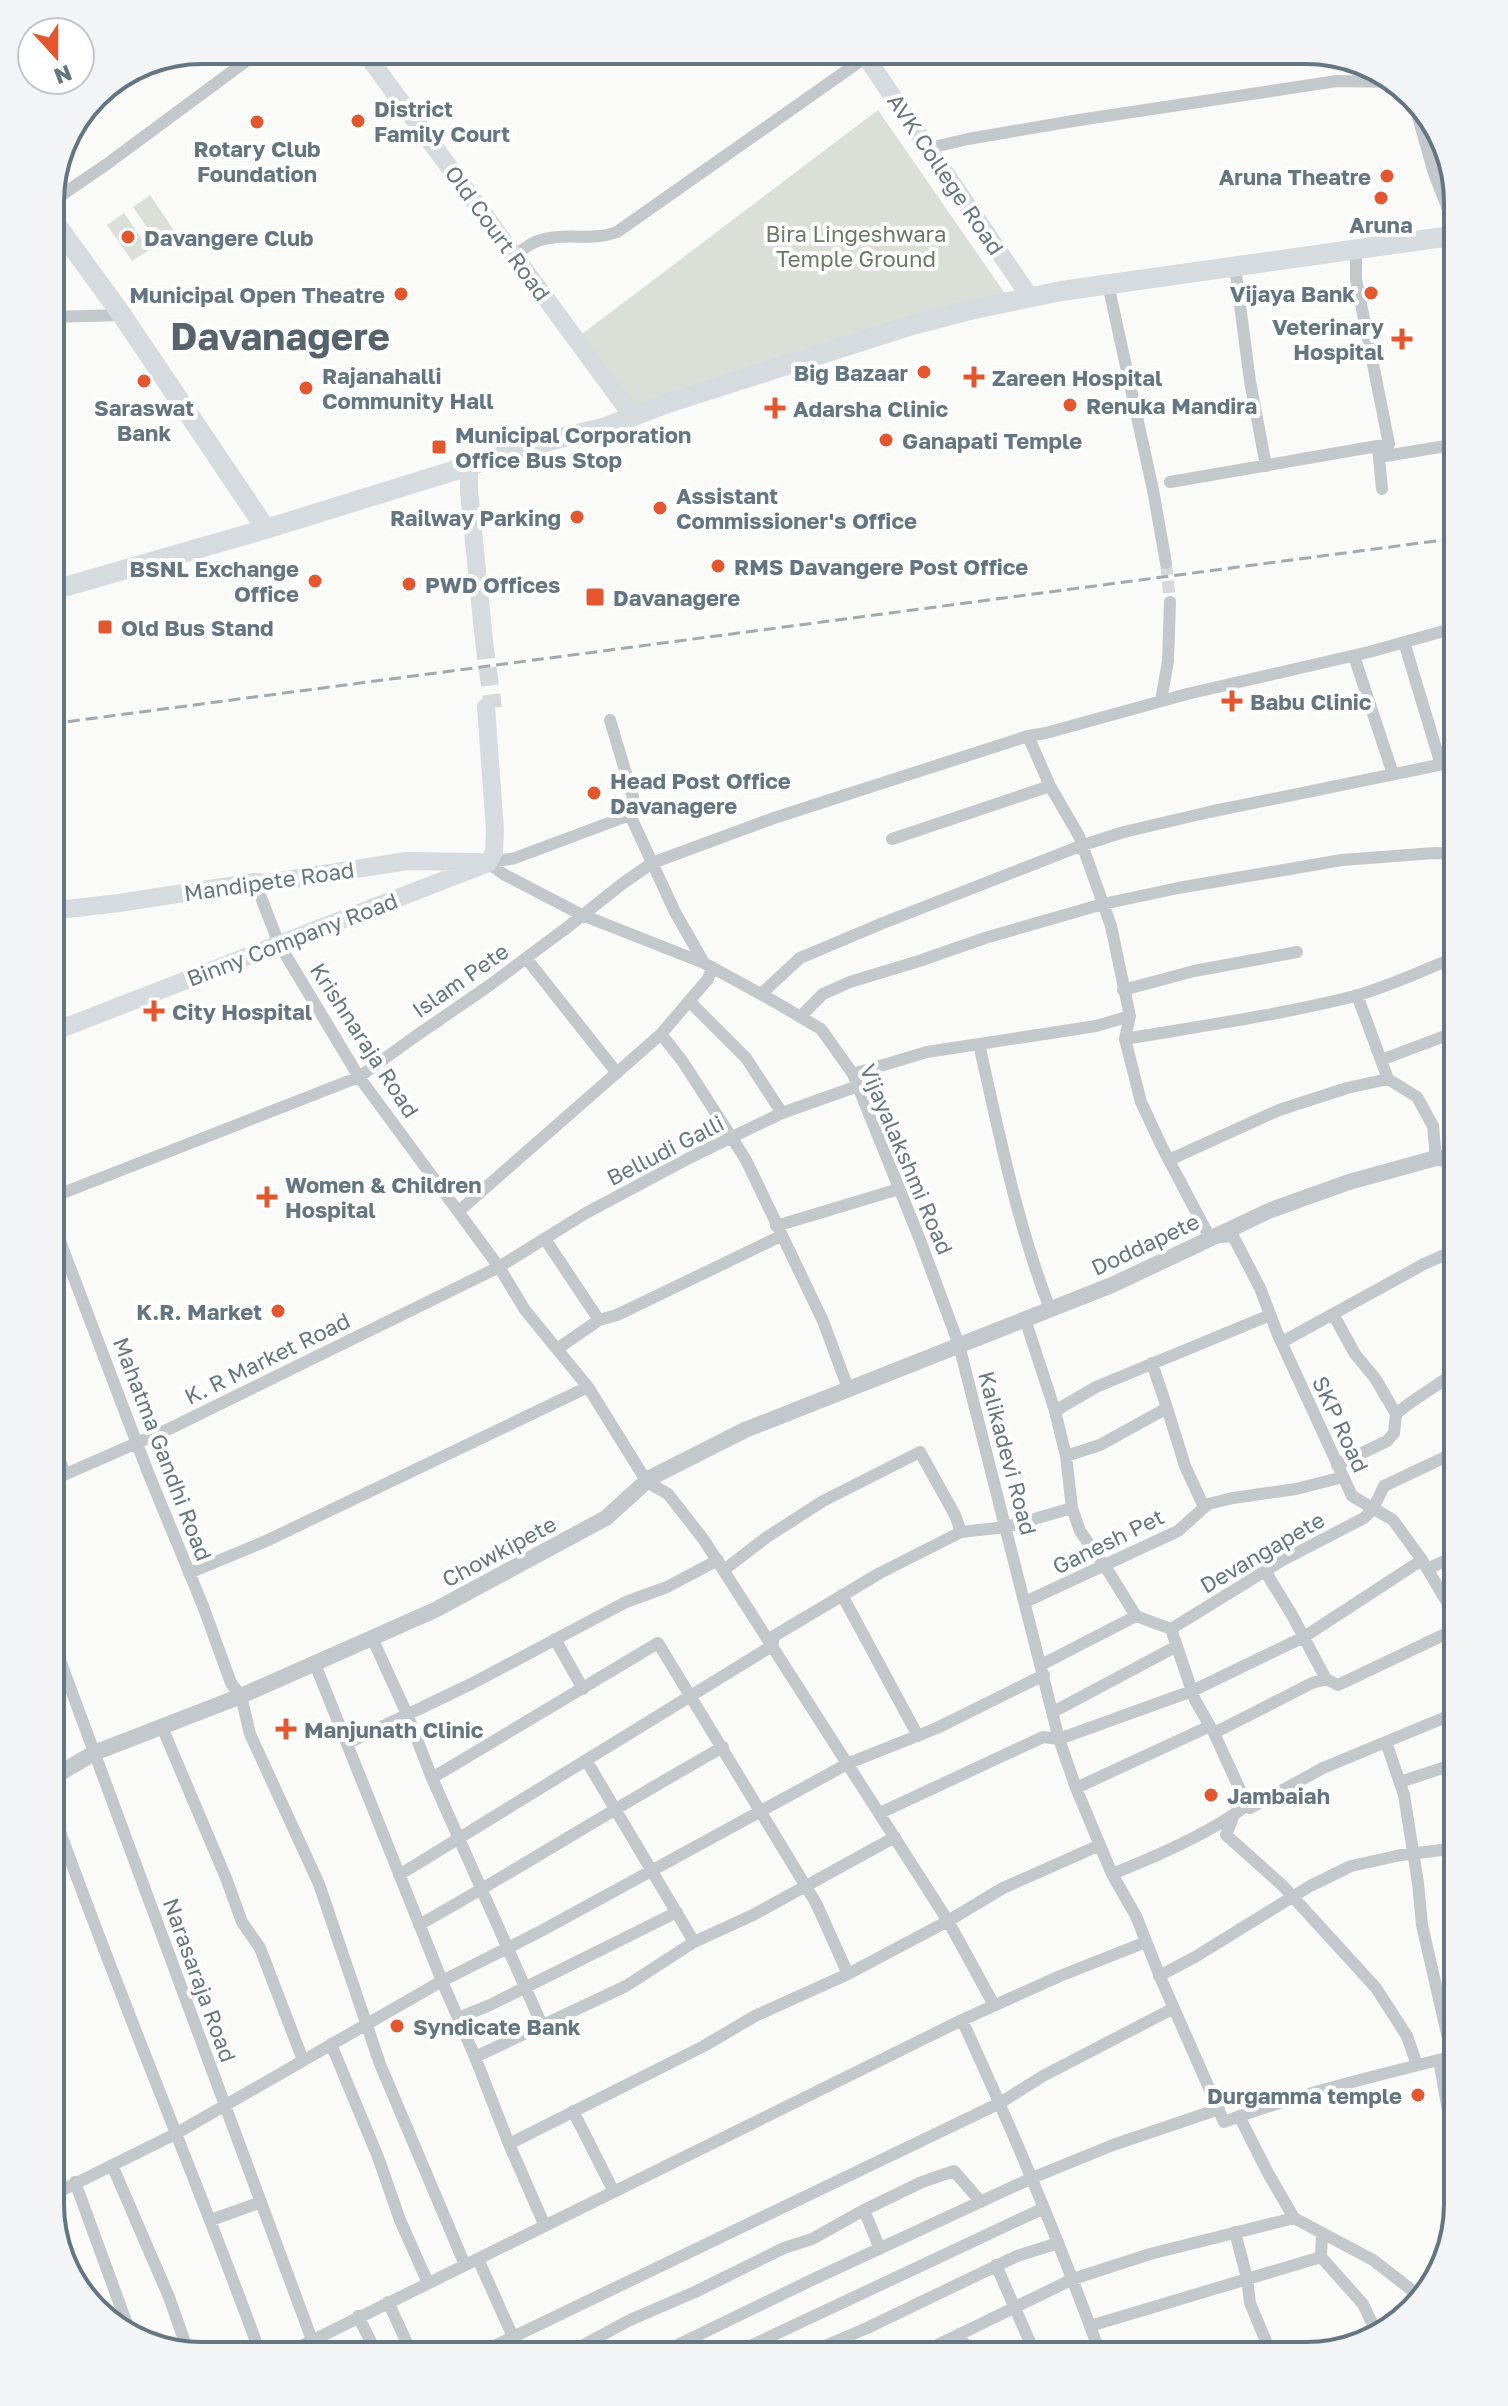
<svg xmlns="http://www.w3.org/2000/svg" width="1508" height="2406" viewBox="0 0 1508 2406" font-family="'Golos Text',sans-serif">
<rect width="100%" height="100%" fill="#fafaf8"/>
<path fill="#dadfd7" d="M878,110L1008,298L637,412L582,334Z
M150,195L175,232L158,243L133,207Z
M124,213L149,250L132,261L107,225Z"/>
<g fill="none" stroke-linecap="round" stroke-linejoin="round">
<path stroke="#d5d9db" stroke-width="12" stroke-dasharray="12 6" stroke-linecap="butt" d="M1166,563L1170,602"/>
<path stroke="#d5d9db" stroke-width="18" stroke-dasharray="18 9" stroke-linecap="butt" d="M484,641L493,708"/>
<path stroke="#c3c8cc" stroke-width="12" d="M929,148L968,139L1079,120L1337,81L1396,82
M50,203L107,164L261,50
M514,256C521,251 528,245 535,242C560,231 591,242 617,232L876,50
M1235,267L1250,381L1266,466
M1108,284L1153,490L1166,563
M50,317L122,315
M1378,448L1382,489
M1379,457L1458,444
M1170,482L1389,444L1356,279V250
M1404,642L1441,765
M1354,656L1393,774
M1161,701L1168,661L1170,602
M610,720L633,797L630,815
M1028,736L1050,786L1079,836L1111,926L1130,1016L1125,1039L1141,1102L1162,1147L1210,1238L1233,1236L1260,1288L1278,1335L1352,1496L1393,1520L1422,1560L1458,1621
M892,839L1050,786
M488,863L505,875L582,915L704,963L775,1002L821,1029L853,1074L920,1240L959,1345L1059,1739L1076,1788L1112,1874L1136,1916L1161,1979L1224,2122C1300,2093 1380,2075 1458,2055
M488,863L515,858L630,815L675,912L704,963
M255,882L279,944L359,1077L499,1267L525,1310L588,1387L647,1482L668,1494L704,1540L948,1921L994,2005
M526,958L617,1073
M1123,990L1194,971L1297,952
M761,994L800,958L883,923L1083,845L1124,832L1209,812L1458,761
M1357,995L1388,1079L1417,1097L1433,1126L1436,1158
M689,1001L746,1058L782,1113
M800,1017L823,994L850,982L919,961L985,938L1103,904L1178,888L1342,860L1435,853L1458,854
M661,1034L683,1062L746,1160L823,1321L848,1388
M1125,1039C1202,1026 1279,1015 1355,996C1390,986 1424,970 1458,956
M979,1044C999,1133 1017,1224 1050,1309
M1381,1060L1458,1031
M853,1074L927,1052L1096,1026L1130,1016
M1169,1160L1279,1110L1347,1088L1388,1079
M50,1198L359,1077L413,1038L490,985L569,926L622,884L652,863L774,818L1028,736L1046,733L1187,694L1369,652L1458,627
M459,1211L661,1034L708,979L712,967
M50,1215L147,1470L203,1606L231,1683L241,1696L250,1734L319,1884L380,2064L465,2265
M776,1226L899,1189
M545,1239L599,1320
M1333,1314L1355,1354L1375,1378L1396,1414
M1025,1319L1055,1411
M1282,1342L1424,1264L1458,1249
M557,1349L599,1320L617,1315L781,1236
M1167,1408L1185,1466L1204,1507
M50,1435L65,1474
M1066,1456L1100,1445L1167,1408L1152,1363
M1337,1465L1387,1441L1394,1433L1396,1414C1415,1397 1438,1386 1458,1370
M50,1481L171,1428L499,1267L586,1213L691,1157L782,1113L858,1086
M1072,1508L1066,1456L1055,1411L1096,1387L1270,1315
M1427,1569L1458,1555
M724,1570L767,1537L823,1501L920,1452L955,1515L961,1532
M1265,1571L1292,1615L1326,1679
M189,1573L266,1541L588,1387
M842,1595L918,1736
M1025,1602L1178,1531L1208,1504L1233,1498L1296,1489L1343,1477
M1171,1629L1283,1560L1364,1518L1373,1509L1384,1486L1458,1451
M50,1633L312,2340
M372,1638L407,1714L432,1778
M555,1639L583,1689
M315,1664L442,1981L541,1931L849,1763L937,1728L1044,1675
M1041,1665L1136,1616
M1053,1712L1177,1646
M162,1727L226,1878L242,1922L260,1948L303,2060
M1214,1733L1312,1683L1326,1679L1338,1685L1458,1628
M1386,1742L1404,1795L1418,1883L1422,1925L1452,2056
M348,1743L471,1684L626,1602L667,1587L718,1560
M586,1760L694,1942L753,1915L895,1837
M1400,1782L1458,1763
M1076,1788L1210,1726
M50,1804C114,1984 189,2160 255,2339L257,2356
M880,1813L1043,1737L1059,1739L1192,1691L1304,1637L1422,1560
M1234,1815L1226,1835L1283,1886L1376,1988L1407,2036L1417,2065
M1112,1874C1155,1857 1211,1833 1247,1805L1250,1808L1323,1768L1458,1712
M399,1875L772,1646L774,1636L880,1573L961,1532L1006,1527L1072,1508L1080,1531L1110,1574L1136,1616L1171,1629L1195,1700L1214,1733L1247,1805
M419,1925C522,1867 621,1804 723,1747
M1159,1976L1195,1957L1310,1886L1351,1866L1401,1855L1458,1848
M458,2018L490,2005L677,1912
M962,2020C1013,2131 1060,2242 1101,2356
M542,2025L432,1778L658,1643L816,1903L848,1974
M331,2044L378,2157L400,2220L428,2283
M475,2057L626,1986L694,1942
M1439,2060L1458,2167
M573,2111L614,2192
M1239,2116L1268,2173L1294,2218L1373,2260L1422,2298
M509,2144L545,2226
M112,2165L169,2297L189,2354
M75,2182L131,2335
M50,2196L177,2133L442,1981L475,2057L509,2144L704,2046L755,2016L848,1974L948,1921L1003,1888L1100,1845
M211,2220L261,2202
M1235,2232L1247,2278L1250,2303L1272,2356
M880,2249L864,2210L922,2182L954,2171L981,2202
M1321,2257L1363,2304L1378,2336
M478,2259L513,2337L1000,2103L1043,2076L1174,2008
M996,2265L1036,2356
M388,2302L413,2356
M358,2316L378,2356
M1090,2326L1321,2257L1322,2233
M1374,2328L1392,2324
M959,2334L971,2356
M281,2356L962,2020L1060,1976L1146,1942
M474,2356L513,2337L521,2356
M563,2356L630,2320L695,2292L784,2248L812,2239L864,2210
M655,2356L816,2278L1032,2178L1113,2145L1219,2109
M729,2356L1044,2208
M802,2356L867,2328L1017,2256L1058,2243
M915,2356L1073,2279L1150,2254L1294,2218"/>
<path stroke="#c3c8cc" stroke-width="16" d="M1417,106L1436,173L1458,229
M50,1779L94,1753L241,1696L435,1610L606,1518L650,1478L745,1430L1112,1285L1271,1210L1349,1182L1436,1158L1458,1160"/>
<path stroke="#d6dbdf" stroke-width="18" d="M363,50L633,417
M861,50L1030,297
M469,465V491L484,641
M486,707L495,830L494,852L488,863
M50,911L119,903L255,882L267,883L407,861L480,862
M50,1033L488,863"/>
<path stroke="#d6dbdf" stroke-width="20" d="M50,216L122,315L266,529
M50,591L266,529L556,439L603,428L665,404L912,325L970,310L1061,291L1458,235"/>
<path stroke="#a2aab0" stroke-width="3" stroke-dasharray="12 6" stroke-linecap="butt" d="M50,724L1458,538"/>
</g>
<g fill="#e4572e" stroke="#fff" stroke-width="3">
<circle cx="358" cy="121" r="8"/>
<circle cx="257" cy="122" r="8"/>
<circle cx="1387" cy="176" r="8"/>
<circle cx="1381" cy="198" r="8"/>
<circle cx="128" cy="237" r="8"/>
<circle cx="1371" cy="293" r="8"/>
<circle cx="401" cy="294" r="8"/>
<path d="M1398 327h8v8h8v8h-8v8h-8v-8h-8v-8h8z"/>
<circle cx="924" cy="372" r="8"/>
<path d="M970 365h8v8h8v8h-8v8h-8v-8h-8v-8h8z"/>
<circle cx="144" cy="381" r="8"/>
<circle cx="306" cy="388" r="8"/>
<circle cx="1070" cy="405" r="8"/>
<path d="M771 396h8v8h8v8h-8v8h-8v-8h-8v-8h8z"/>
<circle cx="886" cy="440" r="8"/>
<rect x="431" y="439" width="16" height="16" rx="4"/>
<circle cx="660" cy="508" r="8"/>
<circle cx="577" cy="517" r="8"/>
<circle cx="718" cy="566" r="8"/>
<circle cx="315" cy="581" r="8"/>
<circle cx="409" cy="584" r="8"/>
<rect x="585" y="587" width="20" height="20" rx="4"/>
<rect x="97" y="619" width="16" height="16" rx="4"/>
<path d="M1228 689h8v8h8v8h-8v8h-8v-8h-8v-8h8z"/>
<circle cx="594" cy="793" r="8"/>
<path d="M150 999h8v8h8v8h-8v8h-8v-8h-8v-8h8z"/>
<path d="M263 1185h8v8h8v8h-8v8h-8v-8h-8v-8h8z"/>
<circle cx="278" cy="1311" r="8"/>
<path d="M282 1717h8v8h8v8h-8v8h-8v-8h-8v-8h8z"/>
<circle cx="1211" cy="1795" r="8"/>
<circle cx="397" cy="2026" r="8"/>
<circle cx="1418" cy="2095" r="8"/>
</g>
<g text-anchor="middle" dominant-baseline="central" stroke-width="8" stroke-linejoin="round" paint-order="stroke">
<g font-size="22" font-weight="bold" fill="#657683" stroke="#fff" text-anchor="start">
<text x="374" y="108">District<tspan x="374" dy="25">Family Court</tspan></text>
<text x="257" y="148" text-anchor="middle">Rotary Club<tspan x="257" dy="25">Foundation</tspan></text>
<text x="1371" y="176" text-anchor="end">Aruna Theatre</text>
<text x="1381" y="224" text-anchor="middle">Aruna</text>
<text x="144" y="237">Davangere Club</text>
<text x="1355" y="293" text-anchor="end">Vijaya Bank</text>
<text x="385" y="294" text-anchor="end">Municipal Open Theatre</text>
<text x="1384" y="326" text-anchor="end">Veterinary<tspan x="1384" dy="25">Hospital</tspan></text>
<text x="908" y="372" text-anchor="end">Big Bazaar</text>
<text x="322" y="375">Rajanahalli<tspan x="322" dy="25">Community Hall</tspan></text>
<text x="992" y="377">Zareen Hospital</text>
<text x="1086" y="405">Renuka Mandira</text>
<text x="144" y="407" text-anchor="middle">Saraswat<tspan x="144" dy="25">Bank</tspan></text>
<text x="793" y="408">Adarsha Clinic</text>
<text x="455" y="434">Municipal Corporation<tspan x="455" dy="25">Office Bus Stop</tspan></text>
<text x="902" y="440">Ganapati Temple</text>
<text x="676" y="495">Assistant<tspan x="676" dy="25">Commissioner's Office</tspan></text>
<text x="561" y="517" text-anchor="end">Railway Parking</text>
<text x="734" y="566">RMS Davangere Post Office</text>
<text x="299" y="568" text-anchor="end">BSNL Exchange<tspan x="299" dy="25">Office</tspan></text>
<text x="425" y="584">PWD Offices</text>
<text x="613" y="597">Davanagere</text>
<text x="121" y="627">Old Bus Stand</text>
<text x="1250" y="701">Babu Clinic</text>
<text x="610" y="780">Head Post Office<tspan x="610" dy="25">Davanagere</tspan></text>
<text x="172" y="1011">City Hospital</text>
<text x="285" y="1184">Women &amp; Children<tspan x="285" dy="25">Hospital</tspan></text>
<text x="262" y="1311" text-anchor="end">K.R. Market</text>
<text x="304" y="1729">Manjunath Clinic</text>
<text x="1227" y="1795">Jambaiah</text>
<text x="413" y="2026">Syndicate Bank</text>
<text x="1402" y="2095" text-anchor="end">Durgamma temple</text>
</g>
<g font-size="22" fill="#657683" stroke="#fff">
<text transform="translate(946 174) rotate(56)">AVK College Road</text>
<text transform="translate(498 233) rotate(54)">Old Court Road</text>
<text transform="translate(269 881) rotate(-8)">Mandipete Road</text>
<text transform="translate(292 939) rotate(-21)">Binny Company Road</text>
<text transform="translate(460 980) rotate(-35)">Islam Pete</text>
<text transform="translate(365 1040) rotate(57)">Krishnaraja Road</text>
<text transform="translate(665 1150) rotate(-27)">Belludi Galli</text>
<text transform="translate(907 1159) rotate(67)">Vijayalakshmi Road</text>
<text transform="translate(1145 1244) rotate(-25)">Doddapete</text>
<text transform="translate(267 1358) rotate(-26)">K. R Market Road</text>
<text transform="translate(1341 1424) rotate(65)">SKP Road</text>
<text transform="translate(163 1449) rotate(69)">Mahatma Gandhi Road</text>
<text transform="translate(1008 1453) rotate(75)">Kalikadevi Road</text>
<text transform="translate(1108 1541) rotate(-26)">Ganesh Pet</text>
<text transform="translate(499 1551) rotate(-28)">Chowkipete</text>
<text transform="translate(1262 1552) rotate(-30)">Devangapete</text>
<text transform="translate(200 1980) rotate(70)">Narasaraja Road</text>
</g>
<g font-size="22" fill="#687a64" stroke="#fff">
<text x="856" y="233">Bira Lingeshwara<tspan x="856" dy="25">Temple Ground</tspan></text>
</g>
<g font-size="38" font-weight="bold" fill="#57646e" stroke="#fff">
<text x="280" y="335">Davanagere</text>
</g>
</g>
<path d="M0 0H1508V2406H0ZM202 64H1306A138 138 0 0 1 1444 202V2204A138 138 0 0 1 1306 2342H202A138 138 0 0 1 64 2204V202A138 138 0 0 1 202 64Z" fill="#f3f4f5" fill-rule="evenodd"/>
<path fill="none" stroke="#657683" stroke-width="4" d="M202 64H1306A138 138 0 0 1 1444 202V2204A138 138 0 0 1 1306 2342H202A138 138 0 0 1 64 2204V202A138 138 0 0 1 202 64Z"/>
<g transform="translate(56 56) rotate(159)"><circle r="38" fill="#ffffff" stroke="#c1c8cd" stroke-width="2"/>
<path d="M0-6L14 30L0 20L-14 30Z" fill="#e4572e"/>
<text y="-12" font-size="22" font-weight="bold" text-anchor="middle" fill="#657683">N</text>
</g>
</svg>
